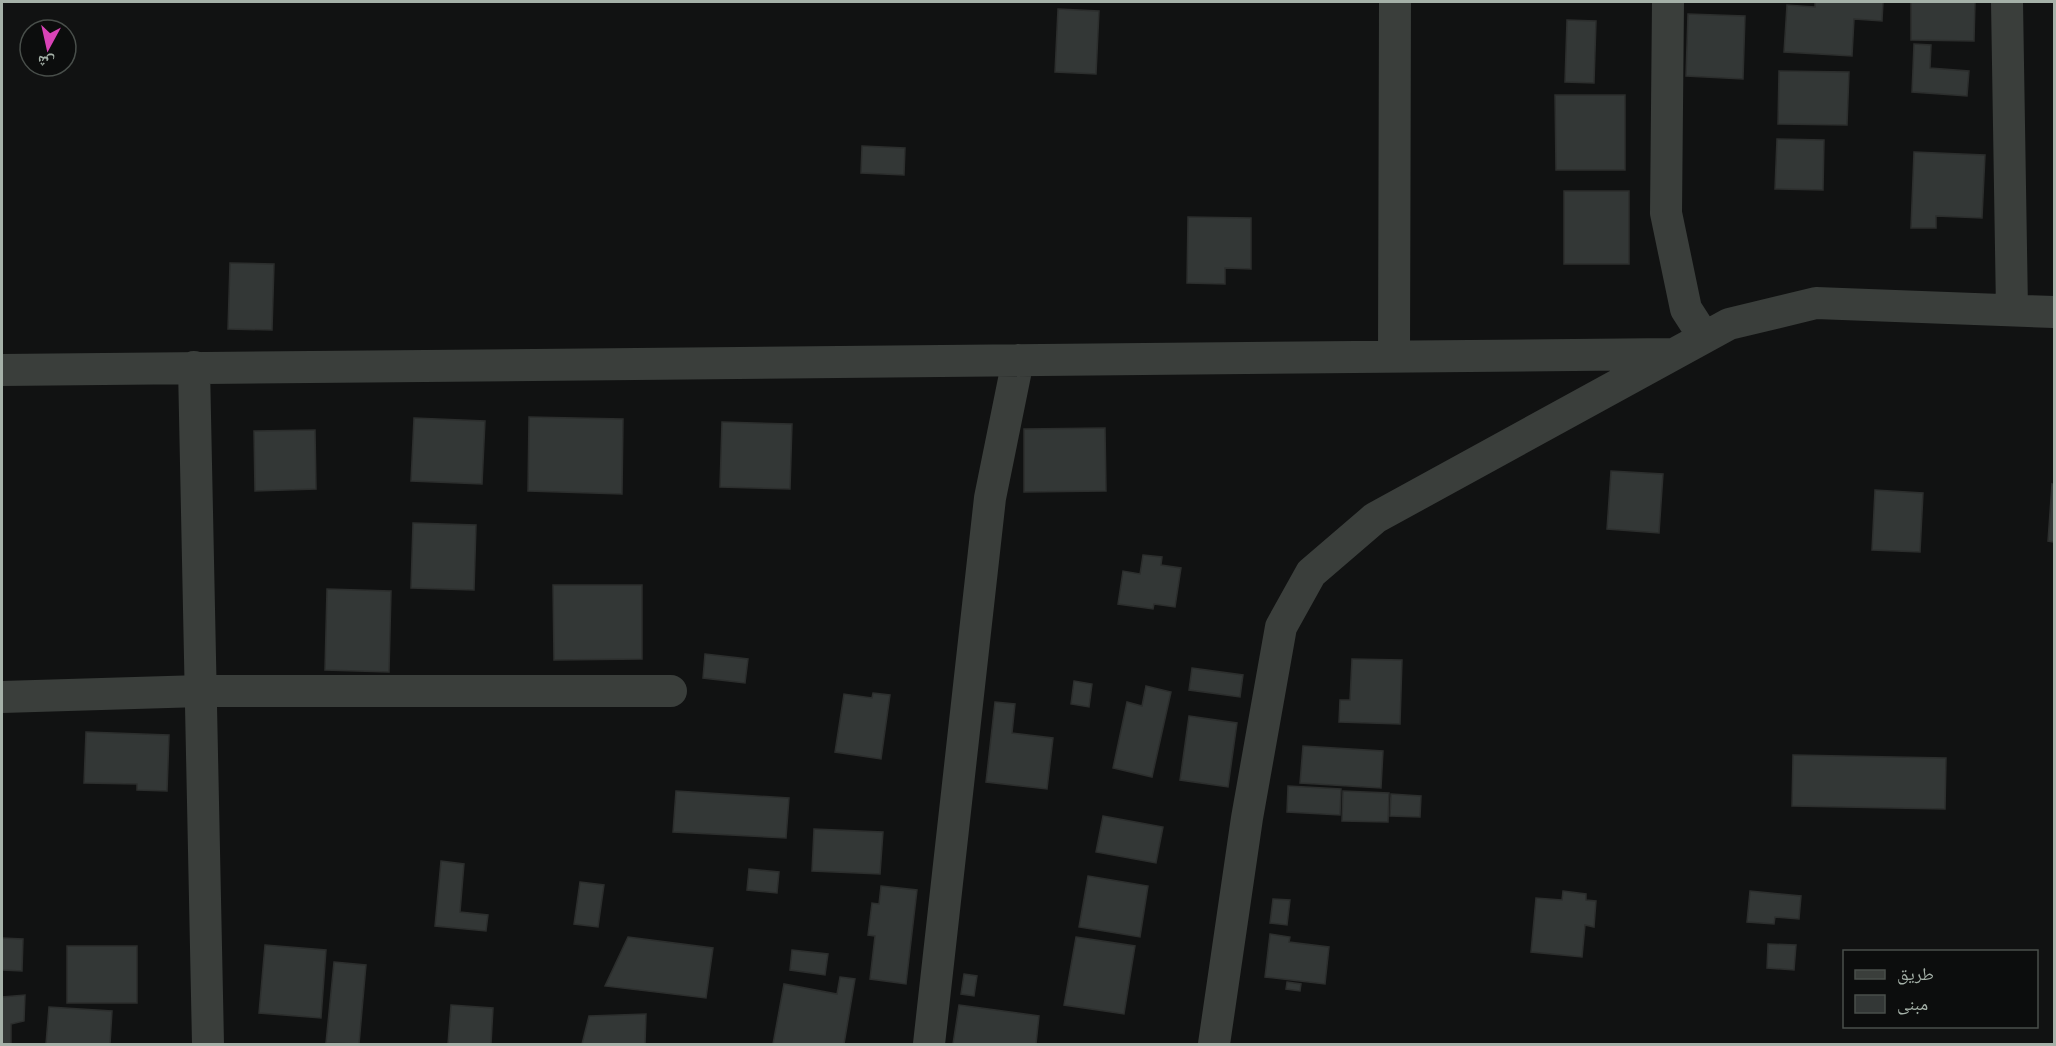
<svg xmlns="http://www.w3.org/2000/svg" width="2056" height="1046" viewBox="0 0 2056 1046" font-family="Roboto,'Noto Naskh Arabic',sans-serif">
<rect width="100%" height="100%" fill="#111212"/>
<path fill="#333736" stroke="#2c2e2d" stroke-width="1.5" d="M1815,2H1883L1882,21L1854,19L1852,56L1784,52L1787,5L1815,7Z
M1911,2H1975L1974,41L1911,40Z
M1058,9L1099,11L1096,74L1055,72Z
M1688,14L1745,16L1743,79L1686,76Z
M1567,20L1596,21L1594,83L1565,82Z
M1914,44L1931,45L1930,68L1969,71L1967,96L1912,92Z
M1779,71L1849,72L1847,125L1778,124Z
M1555,95H1625V170H1556Z
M1777,139L1824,140L1823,190L1775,189Z
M862,146L905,148L904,175L861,173Z
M1914,152L1985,155L1982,218L1936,216V228H1911Z
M1564,191H1629V264H1564Z
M1188,217L1251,218V269L1225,268V284L1187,283Z
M230,263L274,264L272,330L228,329Z
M529,417L623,419L622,494L528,491Z
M414,418L485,421L482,484L411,481Z
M722,422L792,424L790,489L720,487Z
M1105,428L1106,491L1024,492V429Z
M315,430L316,489L255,491L254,431Z
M1611,471L1663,474L1659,533L1607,529Z
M2052,484L2054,485V542L2048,541Z
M1875,490L1923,493L1920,552L1872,550Z
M413,523L476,525L474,590L411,588Z
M1143,555L1162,557L1161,565L1181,568L1175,607L1154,604L1153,609L1118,604L1123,571L1140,574Z
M553,585H642V659L554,660Z
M327,589L391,591L389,672L325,670Z
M705,654L748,659L745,683L703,678Z
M1352,659L1402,660L1400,724L1339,722L1340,700H1350Z
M1192,668L1243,675L1240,697L1189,690Z
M1074,681L1092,684L1089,707L1071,704Z
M1146,686L1171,692L1152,777L1113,768L1127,702L1142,706Z
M873,693L890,695L881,759L835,752L844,694L872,698Z
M995,702L1015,704L1012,733L1053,738L1047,789L986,782Z
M1189,716L1237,723L1228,787L1180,780Z
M86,732L169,735L167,791L137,790V784L84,783Z
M1303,746L1383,751L1381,788L1300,783Z
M1793,755L1946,758L1945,809L1792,806Z
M1288,786L1341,789L1340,815L1287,812Z
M676,791L789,798L786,838L673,832Z
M1343,791L1389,793L1388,822L1342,821Z
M1391,794L1421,796L1420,817L1390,816Z
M1103,816L1163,827L1156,863L1096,852Z
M814,829L883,832L880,874L812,871Z
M441,861L464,864L460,912L488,915L486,931L435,926Z
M749,869L779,872L777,893L747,890Z
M1088,876L1148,886L1140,937L1079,927Z
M580,882L604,885L598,927L574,924Z
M881,886L917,890L906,984L870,979L875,936L868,935L872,903L879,904Z
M1563,891L1586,894V900L1596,901L1594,927L1585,925L1582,957L1531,952L1536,898L1562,900Z
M1750,891L1801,896L1799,919L1775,917L1774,924L1747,922Z
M1273,899L1290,900L1287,925L1270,923Z
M1270,934L1290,937L1289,942L1329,947L1325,984L1265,977Z
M628,937L713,948L706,998L605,986Z
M1076,937L1135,946L1124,1014L1064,1005Z
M2,938L23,939L22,971L2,970Z
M1768,944L1796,945L1794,970L1767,968Z
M265,945L326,950L321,1018L259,1013Z
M67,946H137V1003H67Z
M792,950L828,954L825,975L790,970Z
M334,962L366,965L359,1044L326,1043Z
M964,974L977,976L974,996L961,994Z
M840,977L855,979L844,1044H773L784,984L837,994Z
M1287,982L1301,984L1300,991L1286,989Z
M25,995L24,1021L11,1024V1044H2V997Z
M451,1005L493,1008L491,1044H448Z
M959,1005L1039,1016L1036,1044H953Z
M49,1007L112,1011L110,1044H46Z
M646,1014L645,1044H582L589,1016Z"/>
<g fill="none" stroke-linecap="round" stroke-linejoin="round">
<path stroke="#3a3e3b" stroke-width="32" d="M1668,2L1666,213L1686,309L1704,337
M2007,2L2012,310
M1394,356L1395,2
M194,367L208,1044
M2,370L1673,354
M2,697L201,691H671
M929,1044L990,498L1018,360
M1214,1044L1247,818L1281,627L1311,573L1375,518L1729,324L1816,303L2054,312"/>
</g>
<rect width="2056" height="1046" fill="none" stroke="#a5b1a8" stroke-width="6"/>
<rect x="1843" y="950" width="195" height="78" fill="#0c0d0d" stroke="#494f4b" stroke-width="1.5"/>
<rect x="1855" y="970" width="30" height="9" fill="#3a3e3b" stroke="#494f4b" stroke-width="1.5"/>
<text x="1897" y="980" font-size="18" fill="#a5b1a8">طريق</text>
<rect x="1855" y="995" width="30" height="18" fill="#333736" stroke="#494f4b" stroke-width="1.5"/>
<text x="1897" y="1010" font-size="18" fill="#a5b1a8">مبنى</text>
<g transform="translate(48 48) rotate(188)"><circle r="28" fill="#0c0d0d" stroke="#494f4b" stroke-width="1.5"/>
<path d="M0-4.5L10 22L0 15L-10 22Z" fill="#d943b7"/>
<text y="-9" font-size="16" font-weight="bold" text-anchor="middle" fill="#a5b1a8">ش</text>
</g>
</svg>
